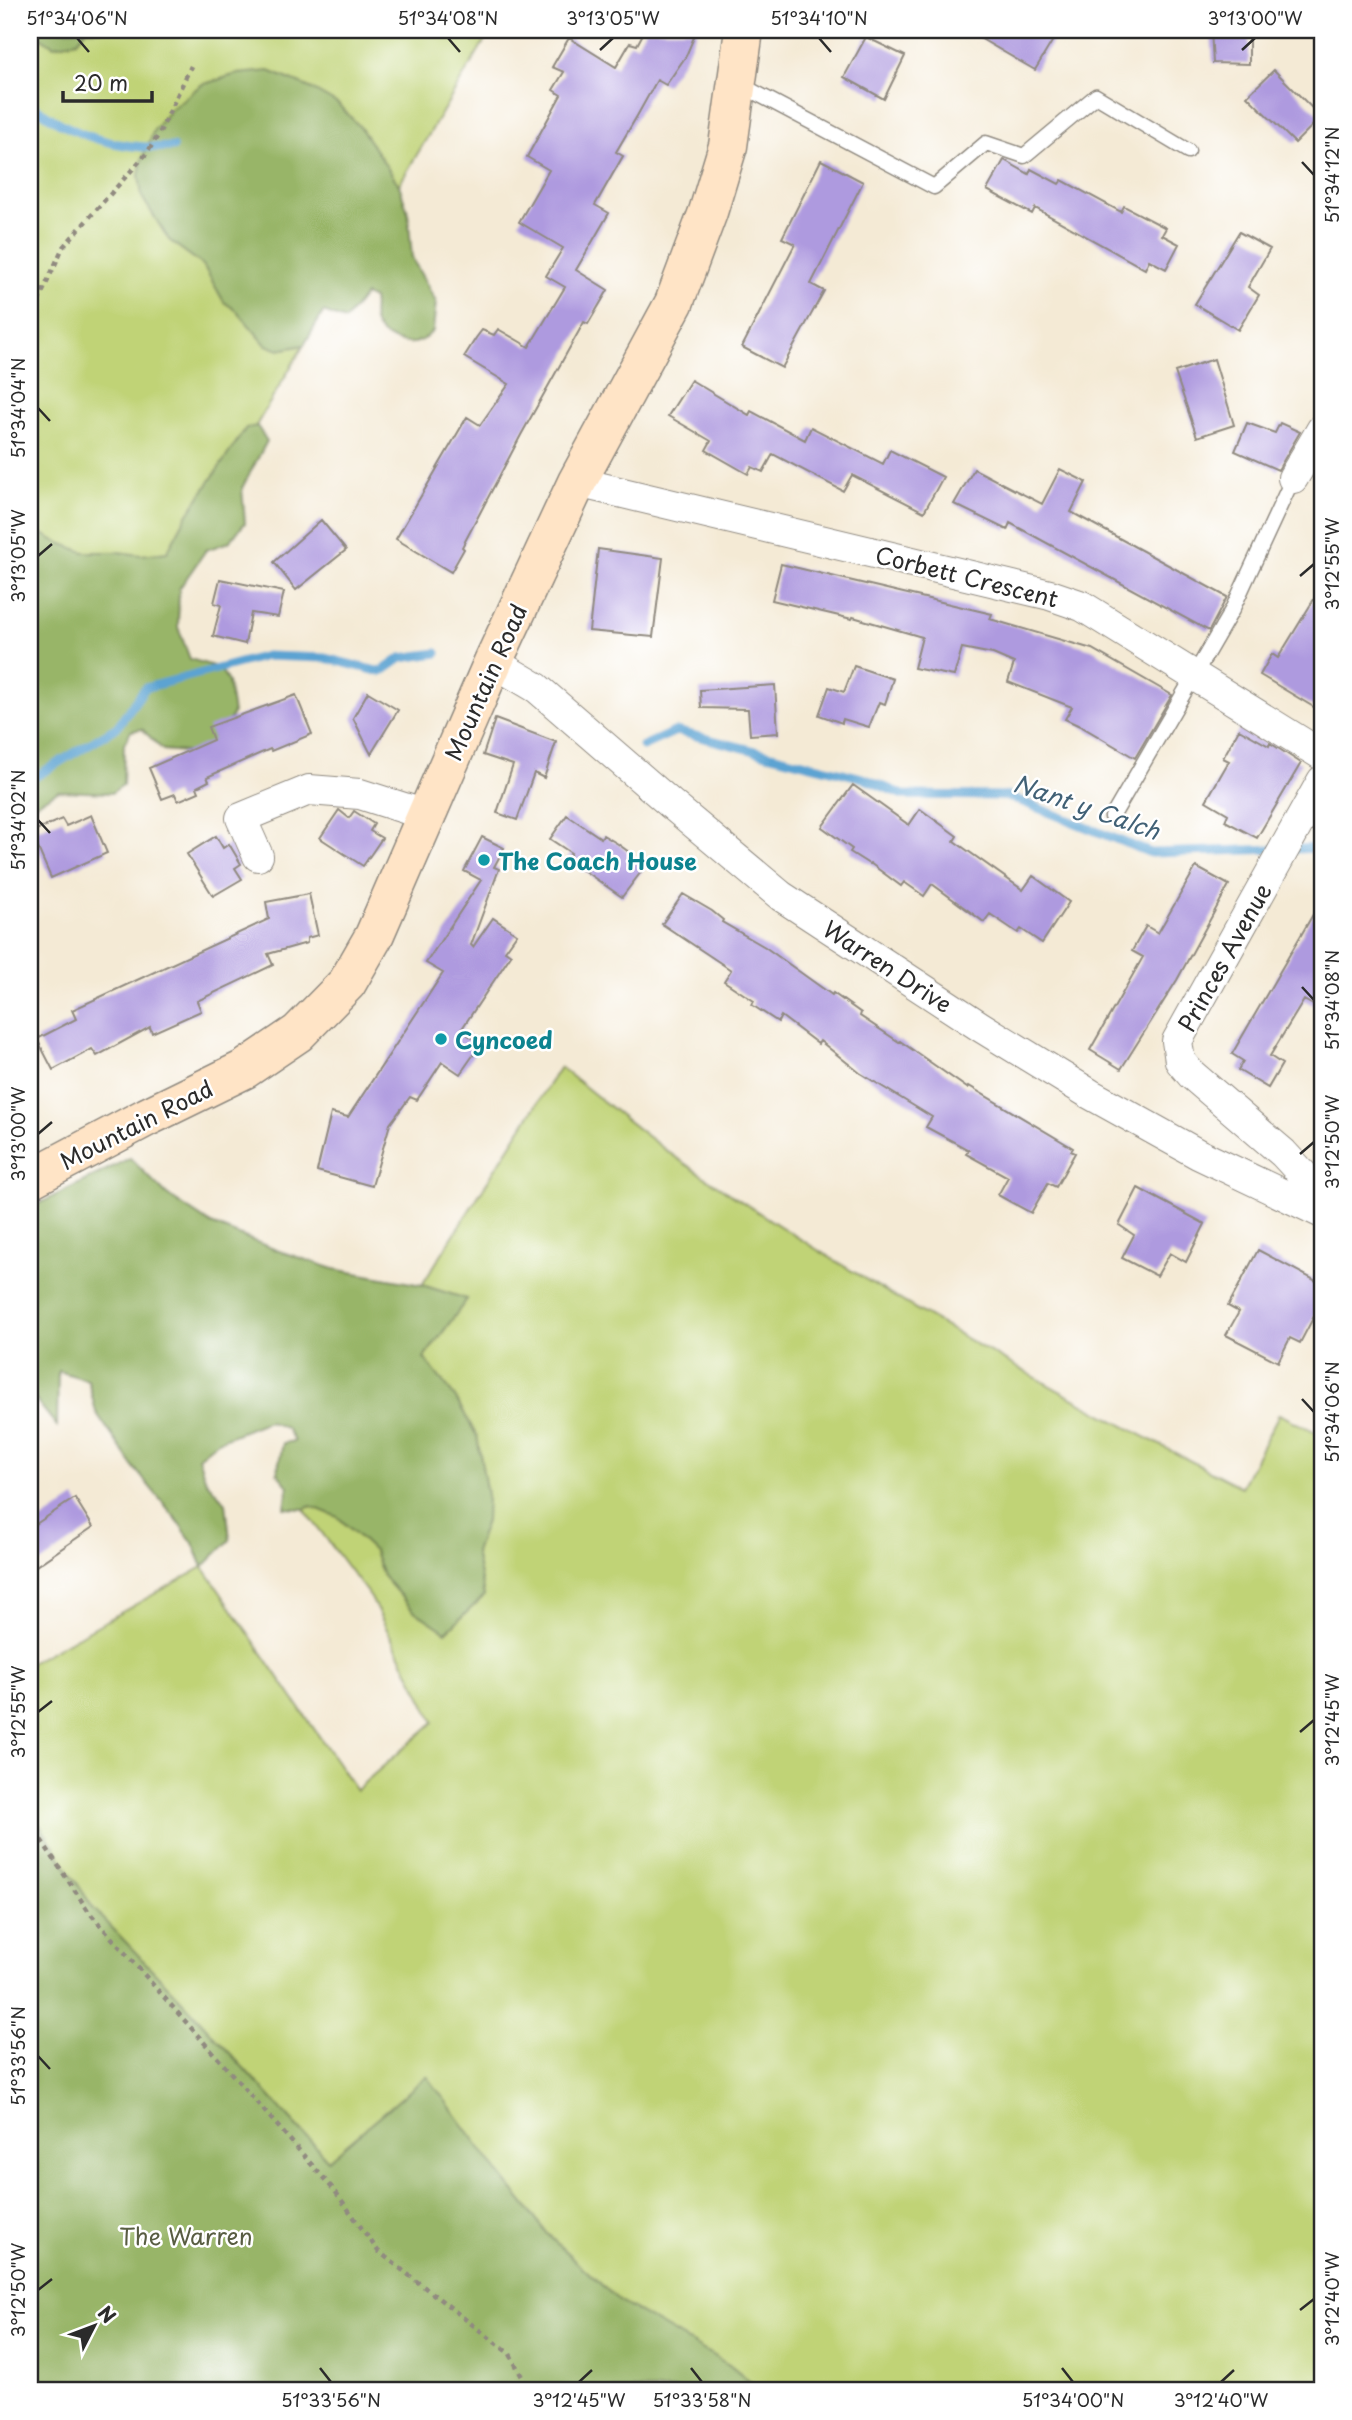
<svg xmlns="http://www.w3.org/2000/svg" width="1352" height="2420" viewBox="0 0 1352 2420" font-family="'Playpen Sans',sans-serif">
<rect width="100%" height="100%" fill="#fff"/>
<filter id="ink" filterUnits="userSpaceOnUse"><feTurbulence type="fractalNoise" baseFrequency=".0143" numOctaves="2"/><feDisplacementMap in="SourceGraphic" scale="14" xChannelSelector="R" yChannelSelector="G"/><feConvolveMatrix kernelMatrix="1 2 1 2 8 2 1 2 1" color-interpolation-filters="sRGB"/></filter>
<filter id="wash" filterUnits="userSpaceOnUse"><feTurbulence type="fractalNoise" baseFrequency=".00686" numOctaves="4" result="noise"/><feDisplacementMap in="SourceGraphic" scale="28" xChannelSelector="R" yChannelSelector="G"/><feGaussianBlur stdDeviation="1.57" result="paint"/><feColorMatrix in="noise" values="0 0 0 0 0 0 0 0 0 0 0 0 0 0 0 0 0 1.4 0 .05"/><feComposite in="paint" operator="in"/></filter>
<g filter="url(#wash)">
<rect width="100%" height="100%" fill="#f4ead5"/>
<path fill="#c0d376" stroke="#767f50" stroke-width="2" d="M30,30H491L210,503L30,742Z
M560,1067C600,1098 639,1132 681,1161C860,1283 1049,1389 1241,1487L1279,1414L1322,1435V2390H760L729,2365L619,2301L552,2239L499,2173L328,2160L183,2002L93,1908L30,1810V1663L203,1567L356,1790L434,1722L371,1598L304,1509L311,1506L338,1517L374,1551L383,1576L413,1610L446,1632L484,1596L475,1552L486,1521L455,1397L424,1358L467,1299L422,1285Z"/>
<path fill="#98b567" stroke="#627049" stroke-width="2" d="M35,30H86L77,41L54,46L38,36Z
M269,71L308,87L338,104L360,127L399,185L408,212L412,258L436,302L433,331C429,334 424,340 420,341C406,348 377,337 374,321C372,313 375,307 373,299L365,295L345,320L323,312L304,345L279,350L266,345L237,311L224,302L203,265L169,240L142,197L139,175L142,159L154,130L170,110L201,85L237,74Z
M257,426L267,441L242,488L245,523L229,542L206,550L179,589L178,627L190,659L220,668L228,682L233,713L219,740L195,753L163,750L142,729L131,731L124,744L123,785L111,793L58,791L30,807V527L57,542L84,552H118L141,555L167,552L187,515L246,428Z
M130,1158L167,1195L211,1224L279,1251L334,1269L422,1285L467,1299L424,1358L455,1397L477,1436L487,1495L486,1521L475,1552L484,1596L446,1632L413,1610L383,1576L374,1551L338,1517L311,1506L304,1509L285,1508L288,1486L277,1473L283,1443L294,1441L286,1428L268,1421L218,1441L198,1457L206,1481L226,1503L230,1540L203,1567L193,1543L174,1516L135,1469L96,1412L88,1380L58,1371L57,1426L30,1393V1208Z
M30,1810L93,1908L183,2002L328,2160L427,2076L499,2173L552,2239L619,2301L729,2365L760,2390H30Z"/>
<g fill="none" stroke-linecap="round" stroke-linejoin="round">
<path stroke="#5ba3d2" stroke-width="9" d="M30,103C73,137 118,150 173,147
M643,746L676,731L863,778L903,795L1008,796L1151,853L1278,849
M30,780L117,727L145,688L266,656L325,658L381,672L401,658L437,653
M1292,849L1322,848"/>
</g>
<g id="blocks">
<path fill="#ae9adf" d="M645,30H697L686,56L666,85L657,80L637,116L616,152L623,156L595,205L609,213L576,270L608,290L588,324L584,322L521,435L462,547L464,549L451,572L396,539L467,417L480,425L509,384L464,357L476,338L482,330L494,335L498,329L529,347L565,287L546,276L563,248L519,222L549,170L527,157L561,95L553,90L564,72L552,67L569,38L616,67L630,43L637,45Z
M966,30H1059L1035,70Z
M1211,30H1249V64L1213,63Z
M866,37L905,56L884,99L844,77Z
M1274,70L1321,117L1295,143L1247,96Z
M821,160L863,182L811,284L824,291L782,368L742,347L795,244L782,238Z
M1004,160L1029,174L1031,169L1059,184L1062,180L1121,212L1124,206L1166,228L1162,235L1179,244L1166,269L1149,260L1145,269L1035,208L1032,214L987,190Z
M1239,232L1270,249L1248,287L1259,295L1238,330L1195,304Z
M1214,359L1234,425L1197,437L1175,372Z
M691,380L749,415L751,411L805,440L811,427L883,464L890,450L943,477L924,512L852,475L843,491L773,454L763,472L752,467L748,474L706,450L711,441L668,416Z
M1247,423L1275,433L1280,423L1300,432L1278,470L1235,451Z
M974,469L1042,504L1060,469L1086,482L1071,512L1227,597L1209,631L1010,523L1007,530L954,504Z
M321,520L346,550L296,590L274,562Z
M598,549L663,558L653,637L589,631Z
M781,564L992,614L990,619L1092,649L1172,695L1135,758L1082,727L1065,719L1072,707L1008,682L1014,663L993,654L962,648L954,676L914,668L922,637L853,617L852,619L772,600Z
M220,579L284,592L278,617L251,613L245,644L213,636L221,605L214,603Z
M1322,586V712L1260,675L1272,654L1278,658Z
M854,666L893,679L885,704L879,702L869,727L843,719L842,723L819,715L829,687L844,692Z
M775,685L778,733L750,735L748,709L701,708L700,690Z
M368,692L398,710L371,754L353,718Z
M296,695L312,734L271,751L270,749L207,777L209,781L197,787L199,792L178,801L175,794L162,799L149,768L213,740L208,727Z
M495,719L556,742L544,778L534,773L517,820L497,813L513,765L483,755Z
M1239,729L1269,746L1270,743L1301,763L1257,838L1225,821L1228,814L1206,801L1229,761L1223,758Z
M853,785L909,825L920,809L957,836L954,841L1023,890L1033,876L1069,902L1042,943L1021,929L1018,933L990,914L984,922L932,884L924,896L904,882L901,886L870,863L869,864L850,852L852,849L822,827Z
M339,810L349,818L354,811L374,824L370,831L382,838L363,866L320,838Z
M91,815L107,853L51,878L31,832L62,819L66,826Z
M567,815L601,838L603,835L618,844L633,855L630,859L644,868L622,897L567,859L571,853L550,839Z
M216,836L223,848L229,844L241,864L235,868L242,879L213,896L187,854Z
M482,837L504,848L494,867L499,869L471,945L473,947L493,918L517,934L505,951L511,955L461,1030L481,1044L460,1074L442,1062L417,1100L410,1097L390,1124L372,1186L317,1171L331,1113L348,1117L443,973L426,963L481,880L464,871Z
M1196,867L1229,885L1177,980L1121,1069L1090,1050L1143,957L1132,951L1146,926L1158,933Z
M309,894L318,935L307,938V943L268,954L273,965L197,1001L201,1011L152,1033L150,1027L97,1056L92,1049L53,1070L37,1039L76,1019L72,1010L269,919L266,902Z
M683,894L712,911L723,920L722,922L765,947L832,995L833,993L861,1013L860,1016L899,1042L900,1041L967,1088L969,1086L1073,1148L1071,1151L1075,1153L1056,1187L1048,1183L1031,1213L998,1195L1008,1177L966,1154L969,1150L926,1127L932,1117L860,1073L820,1041L818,1044L781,1016L778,1022L752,1005L754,1001L724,981L731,970L662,924Z
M1322,899V990L1313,1005L1304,1000L1270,1056L1282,1064L1268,1088L1238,1070L1243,1061L1232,1054Z
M1138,1188L1205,1224L1186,1262L1170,1253L1157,1276L1122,1258L1134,1235L1119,1225Z
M1258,1250L1322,1284V1301L1300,1343L1290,1338L1278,1362L1226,1335L1239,1312L1228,1306Z
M75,1498L93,1527L30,1570V1528Z"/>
</g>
</g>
<g filter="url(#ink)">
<use href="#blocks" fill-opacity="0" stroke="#908a80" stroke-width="2"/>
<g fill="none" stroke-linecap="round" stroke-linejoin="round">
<defs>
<path id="lane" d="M739,84L934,187L986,143L1024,156L1096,96L1188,151
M1112,817L1232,610L1293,478"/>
<path id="street" d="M1293,478L1322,429
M577,482L1050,595L1082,606L1322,755
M493,662L537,688L671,804L781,896L981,1027L1090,1094L1198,1154L1322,1213
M258,856L241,818L309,790L360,794L426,815
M1317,1210L1320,1193L1283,1153L1191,1074L1180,1061L1177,1041L1322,781"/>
<path id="secondary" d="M30,1179L147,1117L245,1069L298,1033L347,983L374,936L493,662L577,482L674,303L708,212L728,146L744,30"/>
</defs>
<use href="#lane" stroke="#908a80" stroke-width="17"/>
<use href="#street" stroke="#908a80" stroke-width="32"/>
<use href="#secondary" stroke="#908a80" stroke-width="41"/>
<path stroke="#908a80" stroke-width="4.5" stroke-dasharray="5 5" stroke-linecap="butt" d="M30,320L63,247L147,153L159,134L191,66
M30,1823L89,1912L335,2191L378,2251L510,2354L529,2390"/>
<use href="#lane" stroke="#fff" stroke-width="14"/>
<use href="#street" stroke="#fff" stroke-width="30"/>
<use href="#secondary" stroke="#ffe4c6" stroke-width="38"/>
</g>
</g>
<path fill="none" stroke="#2b2b2b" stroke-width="2.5" d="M77,38L89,52M448,38L460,52M819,38L831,52M600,50L613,38M1242,50L1255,38M1302,162L1314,175M38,408L50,421M38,556L52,544M1300,576L1314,564M38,820L50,833M1302,987L1314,1000M38,1134L52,1122M1300,1154L1314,1142M1302,1399L1314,1412M38,1712L52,1701M1300,1732L1314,1720M38,2056L50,2069M38,2290L52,2279M1300,2310L1314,2299M320,2368L331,2382M691,2368L702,2382M1062,2368L1073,2382M579,2382L592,2370M1221,2382L1234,2370"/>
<g fill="#0f9aa8" stroke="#fff" stroke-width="2.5">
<circle cx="484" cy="860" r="7"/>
<circle cx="441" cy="1039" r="7"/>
</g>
<g text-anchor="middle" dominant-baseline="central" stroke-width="5" stroke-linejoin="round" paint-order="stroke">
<g font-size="23" fill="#2b2b2b" stroke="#fff">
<text transform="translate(967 576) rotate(14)">Corbett Crescent</text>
<text transform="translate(485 682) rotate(-66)">Mountain Road</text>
<text transform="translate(1224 957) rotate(-61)">Princes Avenue</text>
<text transform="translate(888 966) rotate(33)">Warren Drive</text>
<text transform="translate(136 1124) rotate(-27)">Mountain Road</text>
</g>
<g font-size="23" font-weight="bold" fill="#0d838f" stroke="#fff" text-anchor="start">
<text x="498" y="860">The Coach House</text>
<text x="455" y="1039">Cyncoed</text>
</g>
<g font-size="23" fill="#585d42" stroke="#fff">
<text x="186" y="2235">The Warren</text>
</g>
<g font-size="24" font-style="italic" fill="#416176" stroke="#fff">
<text transform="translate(1087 806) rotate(19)">Nant y Calch</text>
</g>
</g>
<rect width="1352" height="2420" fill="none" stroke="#fff" stroke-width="77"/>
<g transform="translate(94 2326) rotate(48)" stroke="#ffffff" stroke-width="5" paint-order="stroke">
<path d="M0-5L12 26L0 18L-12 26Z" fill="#2b2b2b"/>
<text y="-10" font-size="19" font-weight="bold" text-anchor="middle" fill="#2b2b2b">N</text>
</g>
<path d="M63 91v10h89v-10" fill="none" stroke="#2b2b2b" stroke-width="3.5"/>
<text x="74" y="91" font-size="21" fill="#2b2b2b" stroke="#ffffff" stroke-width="5" paint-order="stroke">20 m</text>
<rect x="38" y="38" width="1276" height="2344" fill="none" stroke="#2b2b2b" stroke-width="2.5"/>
<g font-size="18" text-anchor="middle" fill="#2b2b2b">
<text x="77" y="25">51°34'06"N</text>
<text x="448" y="25">51°34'08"N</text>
<text x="613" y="25">3°13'05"W</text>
<text x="819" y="25">51°34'10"N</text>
<text x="1255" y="25">3°13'00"W</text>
<text transform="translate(1333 175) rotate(-90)" y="6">51°34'12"N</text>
<text transform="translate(19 408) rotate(-90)" y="6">51°34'04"N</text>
<text transform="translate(19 556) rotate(-90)" y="6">3°13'05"W</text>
<text transform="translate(1333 564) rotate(-90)" y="6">3°12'55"W</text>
<text transform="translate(19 820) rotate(-90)" y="6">51°34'02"N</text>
<text transform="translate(1333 1000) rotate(-90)" y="6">51°34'08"N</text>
<text transform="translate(19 1134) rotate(-90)" y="6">3°13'00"W</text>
<text transform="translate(1333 1142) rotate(-90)" y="6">3°12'50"W</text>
<text transform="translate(1333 1412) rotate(-90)" y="6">51°34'06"N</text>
<text transform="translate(19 1712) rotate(-90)" y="6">3°12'55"W</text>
<text transform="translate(1333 1720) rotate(-90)" y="6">3°12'45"W</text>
<text transform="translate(19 2056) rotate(-90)" y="6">51°33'56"N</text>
<text transform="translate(19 2290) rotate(-90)" y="6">3°12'50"W</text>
<text transform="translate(1333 2299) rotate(-90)" y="6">3°12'40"W</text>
<text x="331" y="2407">51°33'56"N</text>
<text x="579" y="2407">3°12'45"W</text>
<text x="702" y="2407">51°33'58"N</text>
<text x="1073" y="2407">51°34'00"N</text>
<text x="1221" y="2407">3°12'40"W</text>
</g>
</svg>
